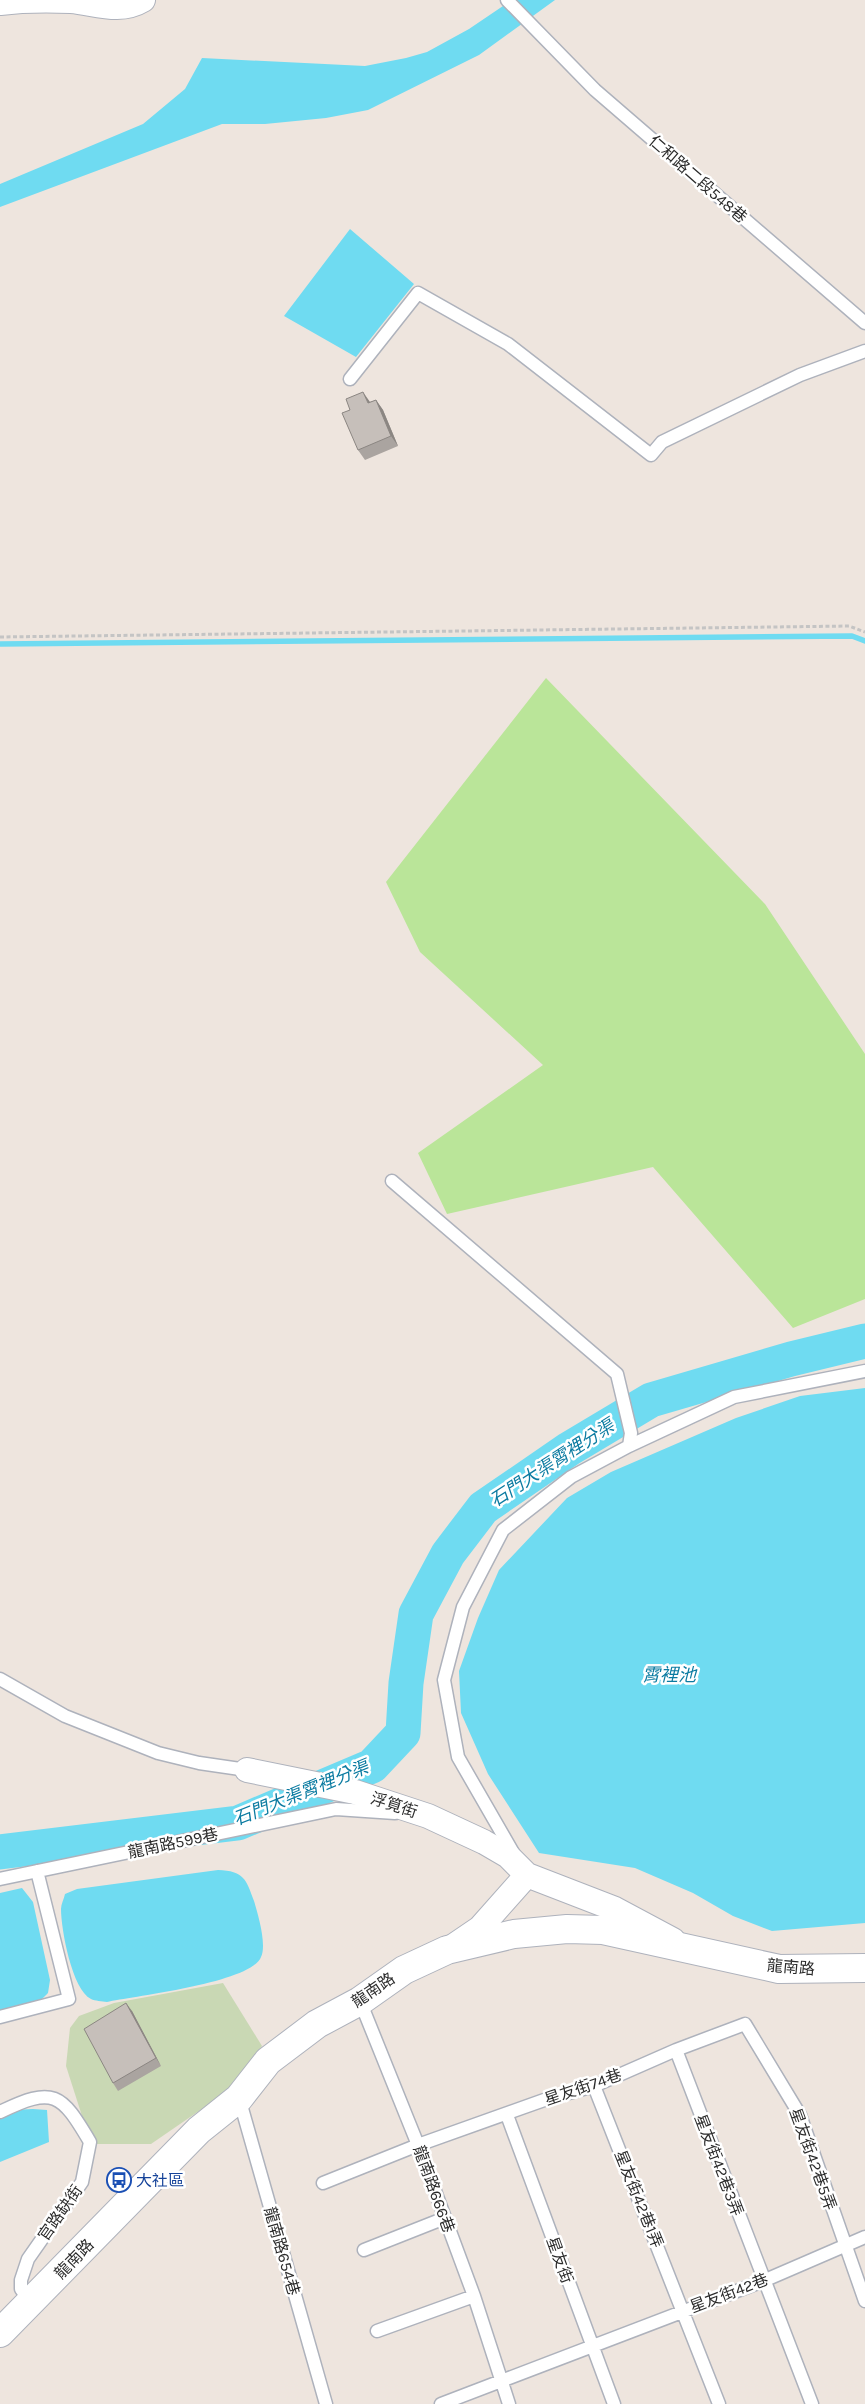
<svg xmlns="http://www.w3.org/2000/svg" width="865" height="2404" viewBox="0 0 865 2404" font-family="Karla,'Noto Sans TC',sans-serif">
<rect width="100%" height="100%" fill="#eee5de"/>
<path fill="#bae599" d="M546,678L765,904L865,1054V1299L793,1328L653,1167L447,1214L418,1153L543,1065L420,952L386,882Z"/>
<path fill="#c9d8b4" d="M223,1983L262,2046L228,2091L151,2144H91L66,2066L70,2028L79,2016L114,2003Z"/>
<path fill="#6fdbf1" d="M512,0H555L479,55L368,110L326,118L265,124H222L0,207V184L143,124L185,89L202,58L365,66L406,58L427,52L469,29Z
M350,229L414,284L356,357L284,316Z
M865,1388V1923L772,1931L733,1916L693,1893L635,1868L539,1853L488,1774L461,1713L459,1671L478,1618L499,1570L567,1498L611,1472L736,1418L800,1396Z
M218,1870C244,1871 246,1879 254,1901C258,1914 267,1945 261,1957C251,1983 135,1996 107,2002C102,2001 95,2001 91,1999C72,1990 61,1929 61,1909C61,1904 64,1899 65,1894L77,1889Z
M22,1888L33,1902L50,1980L48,1993L38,2003L0,2014V1893Z
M33,2109L47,2110L49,2142L0,2162V2114L12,2110Z"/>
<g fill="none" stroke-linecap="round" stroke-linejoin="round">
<path stroke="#6fdbf1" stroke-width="5.5" d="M0,644L852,636L865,641"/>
<path stroke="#6fdbf1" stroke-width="35" d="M0,1852L238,1823L372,1766L403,1733L406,1683L416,1614L448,1554L483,1508L569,1449L651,1400L791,1359L865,1341"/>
<defs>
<path id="lane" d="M507,0L595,90L865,323
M350,379L418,293L508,344L651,455L662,442L800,375L865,351
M392,1181L617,1374L631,1433L629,1446
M0,1679L65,1716L158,1753L199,1763L247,1770
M515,1856L458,1757L444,1680L463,1607L503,1530L571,1477L629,1446L734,1397L865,1371
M0,1879L336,1809L395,1813
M360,2001L418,2145L474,2296L509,2404
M0,2017L69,1999L37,1871
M676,2050L812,2404
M594,2086L719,2404
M239,2098L326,2404
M0,2112C54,2086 61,2093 90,2142L82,2182L28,2259L21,2280V2289L31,2303
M507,2115L614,2404
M323,2183L418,2145L547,2099L594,2086L676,2050L745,2024L800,2115L865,2301
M364,2250L445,2218
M377,2331L474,2296
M441,2404L763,2281L865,2237"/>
<path id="street" d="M0,3C24,0 47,0 71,1C95,3 120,14 143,0
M247,1770L355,1792L428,1816L484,1842L508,1856L527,1875L615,1909L673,1940
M455,1945L480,1928L527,1875"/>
<path id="secondary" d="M0,2333L199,2130L239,2098L268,2061L317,2024L360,2001L404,1970L447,1950L514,1934L567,1929L603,1930L779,1969L865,1968"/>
</defs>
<use href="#lane" stroke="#aeb2bc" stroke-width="15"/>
<use href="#street" stroke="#aeb2bc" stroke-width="26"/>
<use href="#secondary" stroke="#aeb2bc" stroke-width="30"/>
<path stroke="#c4c4c4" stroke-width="3" stroke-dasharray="4 2.5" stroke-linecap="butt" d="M0,637L849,626L865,632"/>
<use href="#lane" stroke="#fff" stroke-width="12"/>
<use href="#street" stroke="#fff" stroke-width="24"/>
<use href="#secondary" stroke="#fff" stroke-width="28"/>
</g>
<path fill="#aaa4a0" d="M376,400L383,410L398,446L365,460L358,450L370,402Z
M132,2011L161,2066L118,2091L113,2083Z"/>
<path fill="#8b8682" d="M363,392L370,402L375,414L368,403Z
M376,400L383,410L398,446L391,436Z
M126,2003L132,2011L161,2066L156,2058Z"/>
<path fill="#c6bfba" stroke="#8b8682" d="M363,392L368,403L376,400L391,436L358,450L342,413L350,410L346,399Z
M126,2003L156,2058L113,2083L84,2029Z"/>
<defs>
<symbol id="bus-ring" viewBox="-11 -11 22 22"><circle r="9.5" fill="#fff" stroke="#1a4fb4" stroke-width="1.5"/><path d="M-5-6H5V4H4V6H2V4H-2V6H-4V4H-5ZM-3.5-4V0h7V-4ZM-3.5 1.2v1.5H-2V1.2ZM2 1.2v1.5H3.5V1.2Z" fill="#1a4fb4"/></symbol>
</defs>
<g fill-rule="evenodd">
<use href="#bus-ring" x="105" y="2166" width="28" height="28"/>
</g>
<g text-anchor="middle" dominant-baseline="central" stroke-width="5" stroke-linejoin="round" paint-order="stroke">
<g font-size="16" fill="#2c2c2c" stroke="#fff">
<text transform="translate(698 179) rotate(41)">仁和路二段548巷</text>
<text transform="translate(394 1805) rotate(18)">浮筧街</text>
<text transform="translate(173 1843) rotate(-12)">龍南路599巷</text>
<text transform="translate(791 1967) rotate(5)">龍南路</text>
<text transform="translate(373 1990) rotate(-34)">龍南路</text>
<text transform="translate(583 2087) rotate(-19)">星友街74巷</text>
<text transform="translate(813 2159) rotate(70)">星友街42巷5弄</text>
<text transform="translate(719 2165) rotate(69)">星友街42巷3弄</text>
<text transform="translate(434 2189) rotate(70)">龍南路666巷</text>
<text transform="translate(639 2199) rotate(68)">星友街42巷1弄</text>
<text transform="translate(60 2213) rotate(-55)">官路缺街</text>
<text transform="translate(282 2251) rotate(74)">龍南路654巷</text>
<text transform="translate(74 2259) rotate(-46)">龍南路</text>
<text transform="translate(560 2260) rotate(70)">星友街</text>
<text transform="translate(729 2293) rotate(-21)">星友街42巷</text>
</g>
<g font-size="16" fill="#164399" stroke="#fff" text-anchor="start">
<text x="136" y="2180">大社區</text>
</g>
<g font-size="18" font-style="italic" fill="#0b7ba1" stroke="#fff">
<text transform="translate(552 1463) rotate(-33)">石門大渠霄裡分渠</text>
<text x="669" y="1675">霄裡池</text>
<text transform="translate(301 1793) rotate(-22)">石門大渠霄裡分渠</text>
</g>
</g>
</svg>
